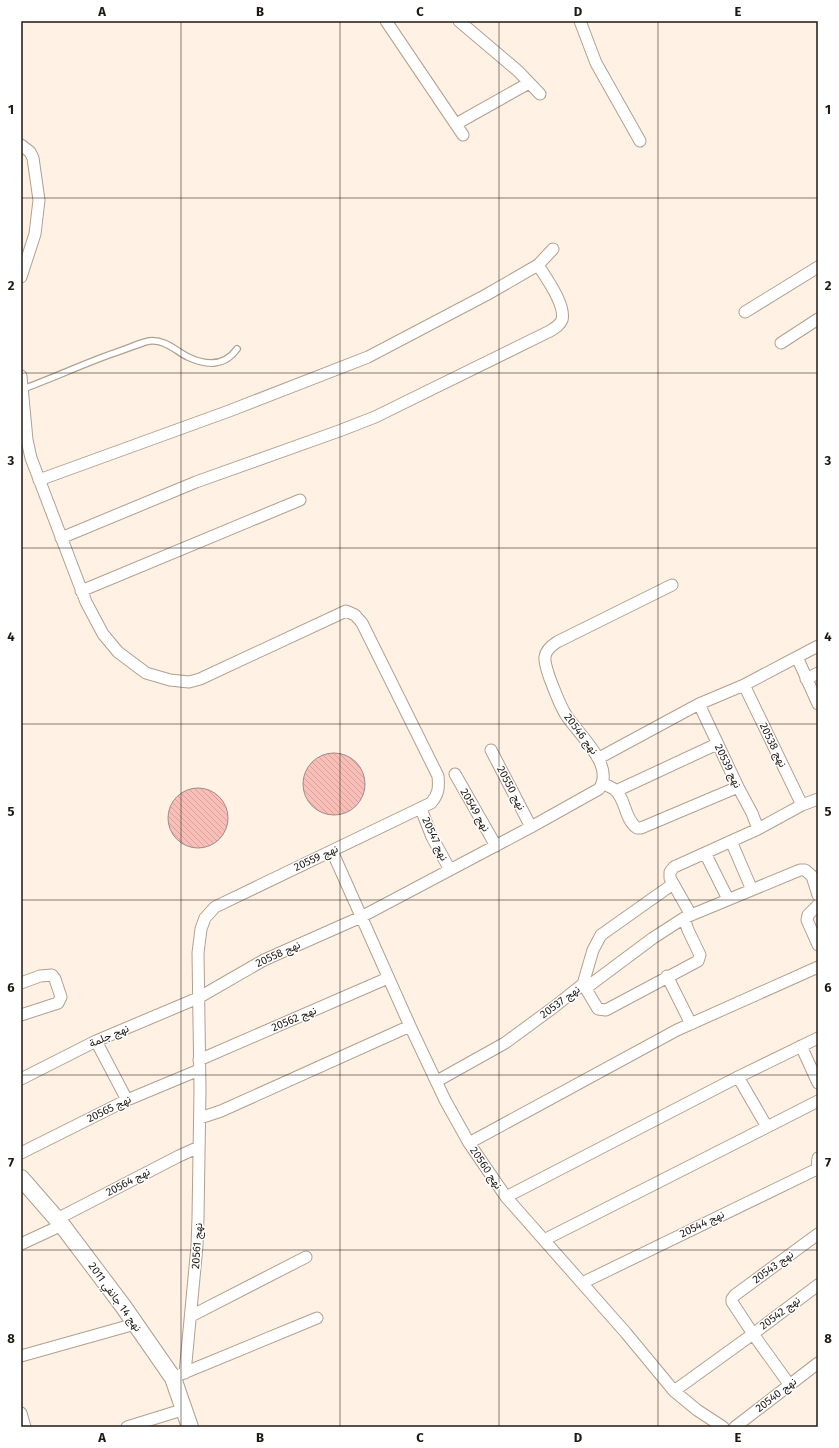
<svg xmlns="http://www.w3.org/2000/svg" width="839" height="1448" viewBox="0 0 839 1448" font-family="'Fira Sans',Vazirmatn,sans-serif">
<defs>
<pattern id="building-back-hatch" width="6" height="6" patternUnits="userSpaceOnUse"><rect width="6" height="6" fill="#f9beb8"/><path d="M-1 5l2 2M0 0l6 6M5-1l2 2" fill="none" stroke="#d5a39d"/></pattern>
</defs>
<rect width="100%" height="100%" fill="#fff1e3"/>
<path fill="url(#building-back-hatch)" stroke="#a28a87" d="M303 784a31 31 0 1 1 62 0a31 31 0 1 1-62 0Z
M168 818a30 30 0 1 1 60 0a30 30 0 1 1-60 0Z"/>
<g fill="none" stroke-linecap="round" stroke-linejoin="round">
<defs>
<path id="lane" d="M23,389C56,377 87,362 120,351C129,348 140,343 149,341C165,339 176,351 188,357C207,366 225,366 237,349"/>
<path id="street" d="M386,21L463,135
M459,21L518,71L540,94
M580,21L596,63L640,141
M456,124L529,83
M21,145L30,152L33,158L39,200L35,234L21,277
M745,312L818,267
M781,343L818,319
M21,376L27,440L31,458L86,602L103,634L118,652L146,673L170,680L189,682L200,679L346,611L355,615L362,623L438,776C439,787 439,794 431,803L215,907L205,918L201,929L198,953L200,1090L198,1218L197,1246L185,1373
M39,480L229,411L368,357L486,295L538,265L553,249
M61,538L196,482L339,431L375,417L550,331C555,328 560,325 562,320C566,305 546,278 538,265
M81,591L300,500
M797,657L818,646
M806,679L818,673
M744,685L802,805
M699,704L738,787L752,813L758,829
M491,750L531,827
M599,758L699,704L744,685L797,657L818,704
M455,774L496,846
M603,784C606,785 611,787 614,789C626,798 624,819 637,828H641L738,787
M616,791L717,744
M421,809L432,837L450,870
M731,841L752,890
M332,851L410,1026L445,1100L469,1143L506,1197L626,1333L674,1391L697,1410L723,1427
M705,853L728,899
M818,905L808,915L807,920L818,945
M691,915L670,878V872L674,867L758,829L802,805L818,799
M667,976L691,1024
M21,983L40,976L52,975L55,979L61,997L58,1003L21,1015
M583,984L598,1009L606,1010L698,961L700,955L688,930L684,918
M586,988L653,938L684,918L800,870H805L812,876L818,895
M96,1041L127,1100
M801,1046L818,1083
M199,1060L388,978
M21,1079L96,1041L198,998L264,960L361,917L531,827L599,789C616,766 578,734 566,715C559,704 555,691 550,679C544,661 540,653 557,642L672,585
M437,1081L505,1043L554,1007L583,984L593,950L601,935L673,884
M200,1118L221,1111L410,1026
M767,1127L818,1101
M469,1143L677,1030L818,967
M21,1153L127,1100L199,1070
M506,1197L738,1077L818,1038
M57,1219L179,1156L199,1147
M544,1240L767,1127L738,1077
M21,1244L62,1225
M582,1283L817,1169L818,1158
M191,1316L306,1257
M21,1356L135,1324
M179,1375L317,1318
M789,1384L753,1334L818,1285
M674,1391L753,1334L732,1302V1299L735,1295L818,1234
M21,1413L25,1427
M127,1427L185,1409
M735,1427L818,1363"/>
<path id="secondary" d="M21,1178L62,1225L123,1306L173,1378L190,1427"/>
</defs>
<use href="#lane" stroke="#b0a08f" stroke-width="8"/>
<use href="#street" stroke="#b0a08f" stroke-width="13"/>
<use href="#secondary" stroke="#b0a08f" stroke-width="18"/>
<use href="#lane" stroke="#fff" stroke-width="5.5"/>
<use href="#street" stroke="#fff" stroke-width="11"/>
<use href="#secondary" stroke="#fff" stroke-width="16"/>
</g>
<path fill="none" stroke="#1f1912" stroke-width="1" stroke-opacity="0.55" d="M181,21V1427M340,21V1427M499,21V1427M658,21V1427M21,198H818M21,373H818M21,548H818M21,724H818M21,900H818M21,1075H818M21,1250H818"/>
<g text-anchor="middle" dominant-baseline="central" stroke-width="3" stroke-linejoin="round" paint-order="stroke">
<g font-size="11" fill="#1f1912" stroke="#fff">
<text transform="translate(581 734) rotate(53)">نهج 20546</text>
<text transform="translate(773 745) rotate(64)">نهج 20538</text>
<text transform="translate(728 766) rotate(64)">نهج 20539</text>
<text transform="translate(511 788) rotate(62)">نهج 20550</text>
<text transform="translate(475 810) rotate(60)">نهج 20549</text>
<text transform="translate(435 839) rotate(65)">نهج 20547</text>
<text transform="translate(316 858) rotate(-25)">نهج 20559</text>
<text transform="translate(278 954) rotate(-25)">نهج 20558</text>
<text transform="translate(560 1002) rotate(-37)">نهج 20537</text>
<text transform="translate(294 1019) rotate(-23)">نهج 20562</text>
<text transform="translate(109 1036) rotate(-23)">نهج جلمة</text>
<text transform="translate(109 1109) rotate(-26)">نهج 20565</text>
<text transform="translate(486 1168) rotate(56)">نهج 20560</text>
<text transform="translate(128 1182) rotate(-28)">نهج 20564</text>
<text transform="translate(702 1224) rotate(-26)">نهج 20544</text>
<text transform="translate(197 1246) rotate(-86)">نهج 20561</text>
<text transform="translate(773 1267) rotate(-36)">نهج 20543</text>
<text transform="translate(115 1297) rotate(54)">نهج 14 جانفي 2011</text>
<text transform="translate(780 1313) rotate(-37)">نهج 20542</text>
<text transform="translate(776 1395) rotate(-38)">نهج 20540</text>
</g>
</g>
<rect width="839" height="1448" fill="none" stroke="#ffffff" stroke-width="44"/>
<rect x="22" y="22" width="795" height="1404" fill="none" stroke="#1f1912" stroke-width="1.5"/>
<g font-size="13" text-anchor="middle" font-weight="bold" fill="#1f1912">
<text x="102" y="16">A</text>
<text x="260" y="16">B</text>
<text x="420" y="16">C</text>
<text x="578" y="16">D</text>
<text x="738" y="16">E</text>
<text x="11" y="114">1</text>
<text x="828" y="114">1</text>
<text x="11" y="290">2</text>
<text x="828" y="290">2</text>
<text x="11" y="465">3</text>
<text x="828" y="465">3</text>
<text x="11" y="641">4</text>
<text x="828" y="641">4</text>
<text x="11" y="816">5</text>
<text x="828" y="816">5</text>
<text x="11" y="992">6</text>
<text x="828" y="992">6</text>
<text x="11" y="1167">7</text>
<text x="828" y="1167">7</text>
<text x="11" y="1343">8</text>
<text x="828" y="1343">8</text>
<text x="102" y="1442">A</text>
<text x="260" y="1442">B</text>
<text x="420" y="1442">C</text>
<text x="578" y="1442">D</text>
<text x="738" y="1442">E</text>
</g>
</svg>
